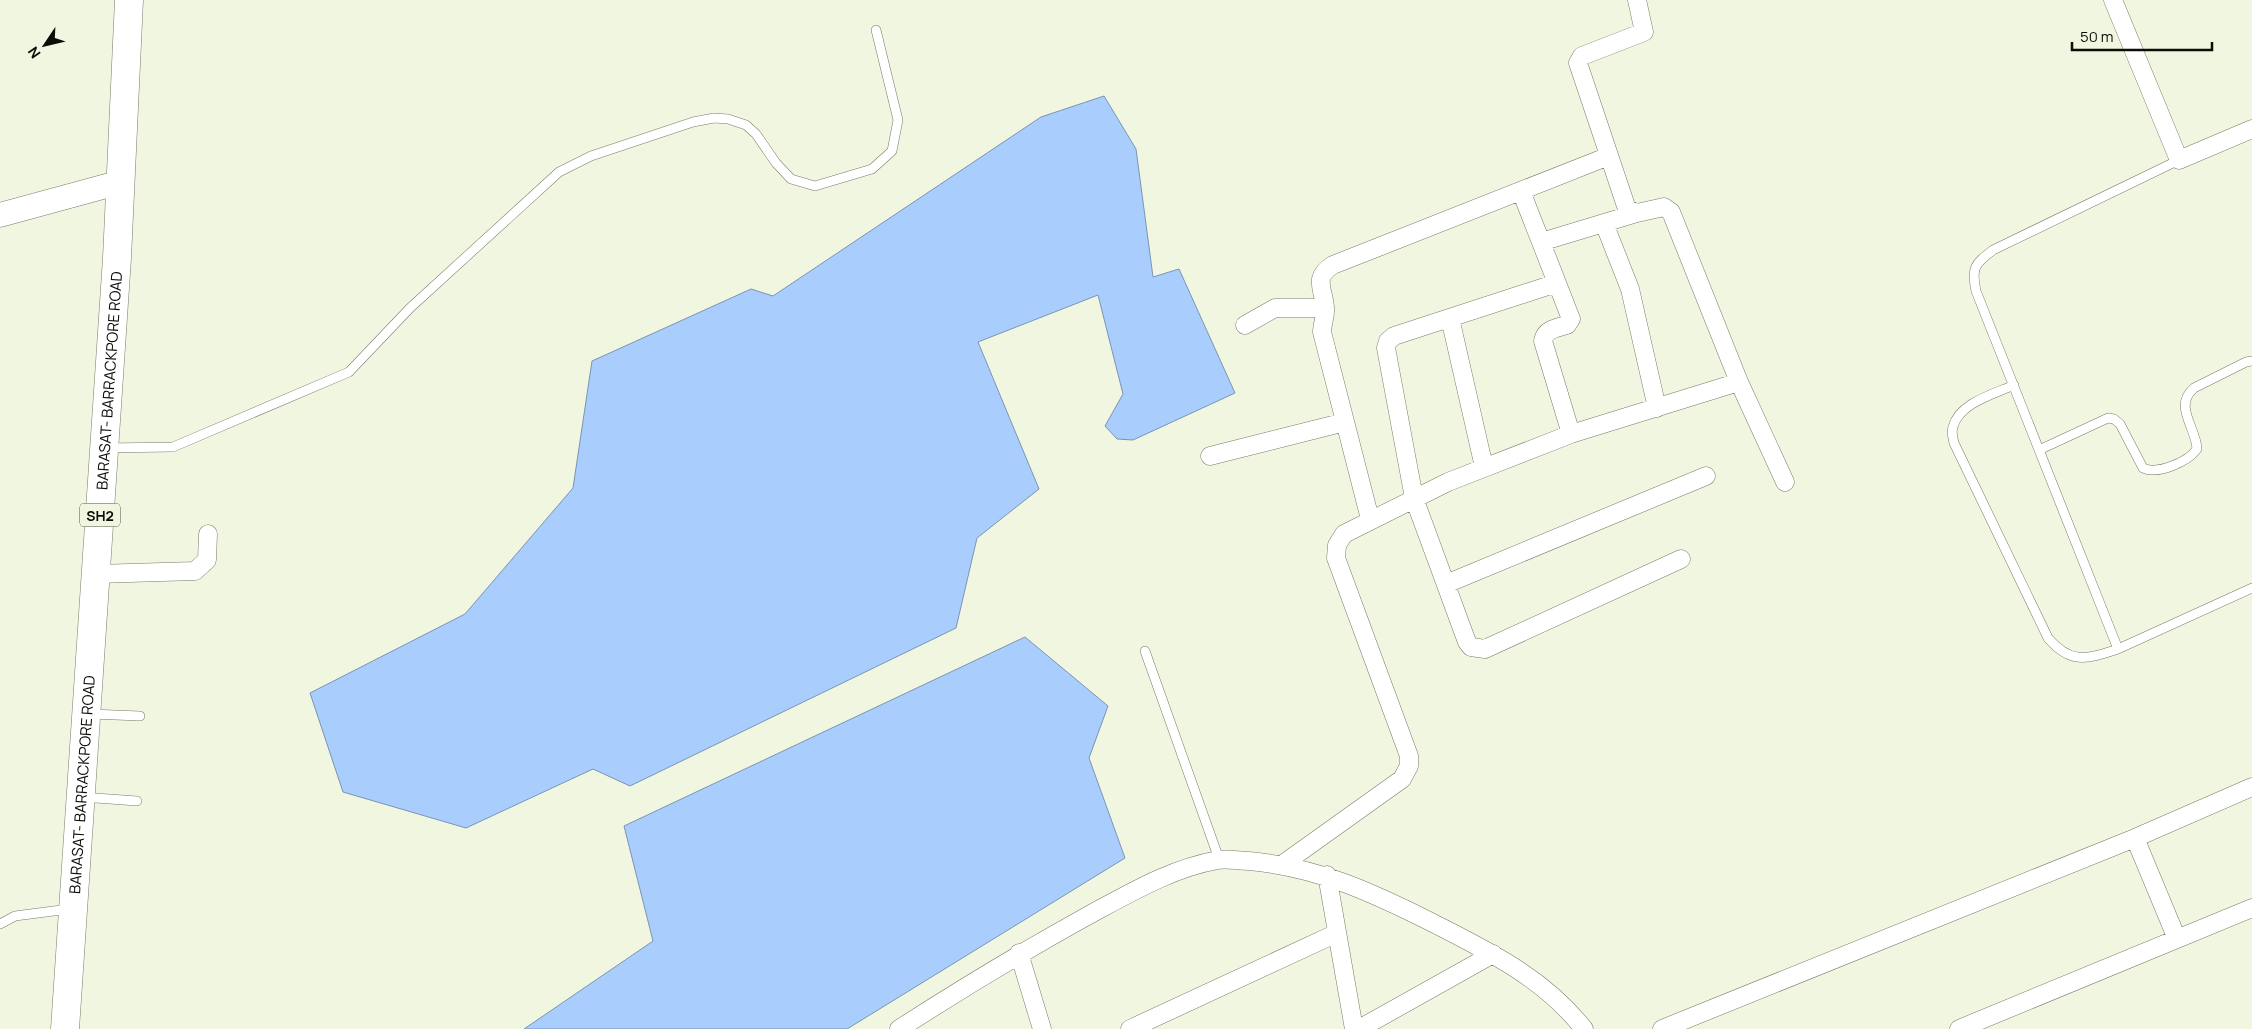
<svg xmlns="http://www.w3.org/2000/svg" width="2252" height="1029" viewBox="0 0 2252 1029" font-family="Manrope,sans-serif">
<rect width="100%" height="100%" fill="#f0f6e0"/>
<path fill="#a9cefd" stroke="#7a94b3" d="M1104,96L1136,149L1153,277L1179,269L1235,393L1133,440L1117,439L1105,426L1123,394L1098,295L978,342L1039,489L977,538L956,628L630,786L593,769L466,828L343,792L310,693L465,614L573,488L592,361L751,289L773,296L1041,117Z
M1025,637L1108,706L1089,758L1125,858L847,1029H524L653,941L624,826Z"/>
<g fill="none" stroke-linecap="round" stroke-linejoin="round">
<defs>
<path id="lane" d="M2179,160L1993,250C1975,264 1971,267 1976,291L2118,649L2252,588
M2014,385C1994,394 1959,403 1953,427C1951,432 1953,438 1954,443L2048,638C2071,665 2087,659 2118,649
M106,448L173,447L349,372L410,308L559,172L591,156L693,122L714,118L728,119L746,125L756,134L776,163L791,179L815,186L872,169L892,151L898,120L876,30
M2039,450L2108,418L2114,419L2120,424L2143,468C2157,475 2188,462 2197,449C2196,427 2173,406 2194,388L2246,362L2252,361
M1145,651L1219,859
M90,714L140,716
M82,797L137,801
M0,924L15,916L69,909"/>
<path id="street" d="M1637,0L1644,32L1582,56L1578,63L1627,209L1637,213L1664,207L1671,212L1739,382
M2113,0L2179,160L2252,129
M1521,191L1571,319L1567,325C1557,328 1545,329 1543,341L1571,434
M1604,223L1630,289L1657,408
M1541,242L1637,213
M1557,283L1394,336L1388,341L1386,348L1414,498L1467,642L1471,647L1485,649L1681,559
M1450,318L1484,467
M1245,325L1275,308H1325
M1210,456L1345,422
M1370,519L1322,332C1322,324 1326,316 1325,308C1324,289 1312,278 1333,265L1609,156
M96,574L195,571L207,560L208,534
M1446,584L1706,476
M2135,838L2177,939
M1283,864L1402,779L1409,766V756L1336,558L1337,545L1344,534L1448,482L1571,434L1739,382L1785,482
M1327,875L1354,1029
M1019,953L1042,1029
M899,1029C961,989 1024,951 1089,915C1130,893 1172,868 1218,860C1227,858 1239,861 1249,861C1316,867 1369,891 1429,921C1487,951 1542,976 1584,1029
M1130,1029L1337,933
M1359,1029L1493,954
M1662,1029L2135,838L2252,787
M1959,1029L2252,908"/>
<path id="secondary" d="M0,215L121,182"/>
<g id="primary">
<path id="s1" d="M65,1029L117,258L129,0"/>
</g>
</defs>
<use href="#lane" stroke="#777c68" stroke-width="10"/>
<use href="#street" stroke="#777c68" stroke-width="19"/>
<use href="#secondary" stroke="#777c68" stroke-width="25"/>
<use href="#primary" stroke="#777c68" stroke-width="29"/>
<use href="#lane" stroke="#fff" stroke-width="9"/>
<use href="#street" stroke="#fff" stroke-width="18"/>
<use href="#secondary" stroke="#fff" stroke-width="24"/>
<use href="#primary" stroke="#fff" stroke-width="28"/>
</g>
<g text-anchor="middle" dominant-baseline="central" stroke-width="5" stroke-linejoin="round" paint-order="stroke">
<rect fill="#f0f6e0" stroke="#505348" stroke-width="1" x="80" y="503.5" width="40" height="23" rx="4"/>
<g font-size="14" font-weight="bold" fill="#0b0d07">
<text x="100" y="515">SH2</text>
</g>
<g font-size="15" fill="#0b0d07" stroke="#f0f6e0">
<text stroke="none"><textPath href="#s1" startOffset="650">BARASAT- BARRACKPORE ROAD</textPath></text>
<text stroke="none"><textPath href="#s1" startOffset="245">BARASAT- BARRACKPORE ROAD</textPath></text>
</g>
</g>
<g transform="translate(45 45) rotate(235)" stroke="#f0f6e0" stroke-width="4" paint-order="stroke">
<path d="M0-4L9 19L0 12L-9 19Z" fill="#0b0d07"/>
<text y="-8" font-size="14" font-weight="bold" text-anchor="middle" fill="#0b0d07">N</text>
</g>
<path d="M2072 42v8h140v-8" fill="none" stroke="#0b0d07" stroke-width="2.5"/>
<text x="2080" y="42" font-size="15" fill="#0b0d07" stroke="#f0f6e0" stroke-width="4" paint-order="stroke">50 m</text>
</svg>
